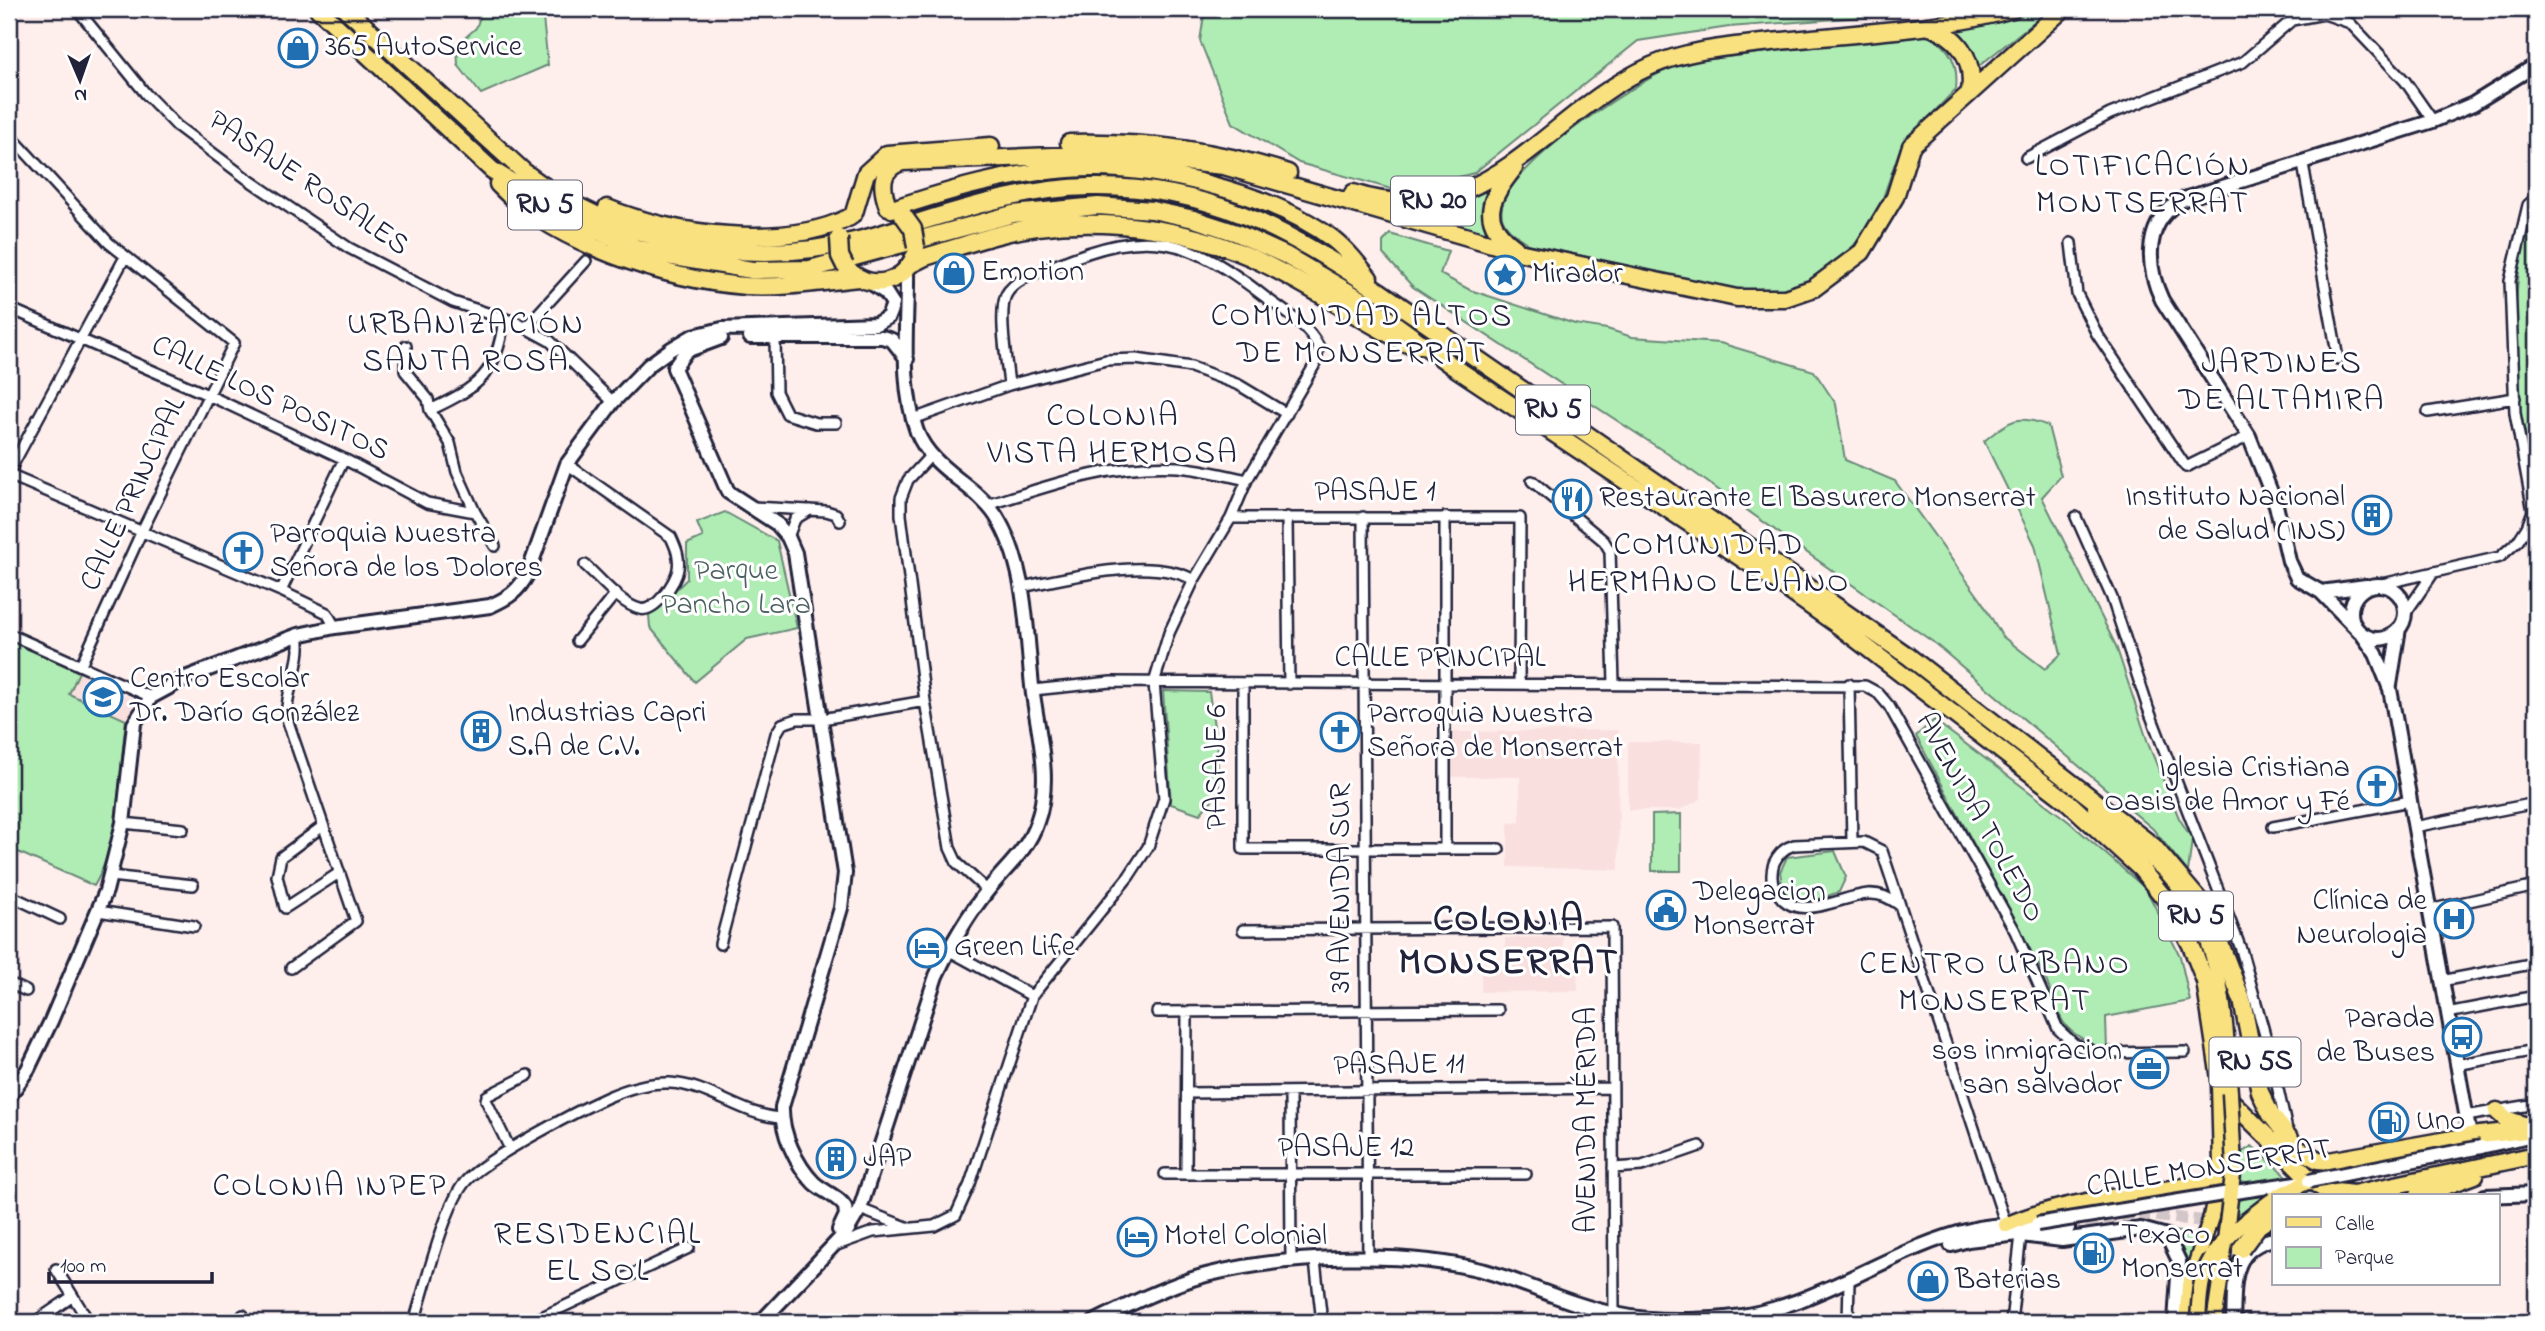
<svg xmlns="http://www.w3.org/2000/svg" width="2545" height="1331" viewBox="0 0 2545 1331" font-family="'Indie Flower',sans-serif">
<rect width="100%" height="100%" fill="#feefed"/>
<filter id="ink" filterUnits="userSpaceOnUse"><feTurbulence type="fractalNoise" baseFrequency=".0143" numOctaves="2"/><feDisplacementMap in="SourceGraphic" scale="14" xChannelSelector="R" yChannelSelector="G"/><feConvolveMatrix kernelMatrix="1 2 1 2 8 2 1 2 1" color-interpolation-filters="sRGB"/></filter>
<g filter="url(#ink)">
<path fill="#f9e0de" d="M79,672L137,701L126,720L69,694Z
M1618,730L1619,870L1508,867V823L1520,822V777H1452V732Z
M1628,742H1702L1701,799L1680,810H1628Z
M1563,937L1564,967L1577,968L1578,991L1481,992V966H1505V938Z"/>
<path fill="#b0edb4" stroke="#698878" stroke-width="2" d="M475,9H542L548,65L481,94L458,65L457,45L476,28L480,17Z
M1205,9H1927L1902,14L1729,27L1638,41L1474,173L1402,192L1299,163L1233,123L1200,41Z
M2035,9H2050L1979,66L1953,27L2009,18Z
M1923,33C1949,43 1959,62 1956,89L1901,146L1879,209L1865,231L1847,254L1803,284L1778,291L1752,293L1528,244C1519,237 1505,229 1502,217C1492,174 1635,83 1670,68C1680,64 1692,62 1702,60Z
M1488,189L1482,217L1489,236L1400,209L1448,205Z
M2536,210V468C2530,448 2522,427 2519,406C2513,354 2511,256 2536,210Z
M1390,234L1448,251L1440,274L1470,290L1575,324L1607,329L1632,337L1720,343L1814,371L1836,404L1845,460L1895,481L1981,600L2002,636L2045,669L2061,654L2035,545L1984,441C2009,421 2017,413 2048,426L2061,476L2042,497L2116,646L2149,746L2179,818L2192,839L2188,872L2153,829L1933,642L1665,452L1413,287L1383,254V242Z
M725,512L777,541L797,628L747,639L695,682L650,627L649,615L687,579V544L703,537L697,523Z
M9,639L79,672L69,694L126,720C119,770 120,843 94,886L9,848Z
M1163,691L1209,692L1217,747L1219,792L1200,814L1171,804Z
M1934,720L2068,821L2146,889L2180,956L2190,1001L2106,1017L2107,1051C2059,1030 2063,1025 2045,977L1916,736Z
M1681,814V871H1652V815Z
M1835,851L1846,877L1839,892L1805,904L1784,894L1780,872L1787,857Z
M2252,1146L2310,1196H2274V1209L2221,1216L2225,1163Z
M2167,1230L2199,1235L2179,1322L2183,1255L2182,1248Z"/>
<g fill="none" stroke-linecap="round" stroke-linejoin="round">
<path stroke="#d2c6c9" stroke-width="12" stroke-dasharray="12 6" stroke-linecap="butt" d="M2068,1228L2137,1214L2215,1222L2237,1233L2274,1229"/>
<defs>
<path id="street" d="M77,9L146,94L177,126L246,178L349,248L453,302L515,322L550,341L613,402
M9,134L109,243L234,343L141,533L81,665
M2026,158L2110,114L2243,62L2292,20L2324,14L2350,23L2405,81L2433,121
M2303,164L2338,359
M2071,243L2077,294L2097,334L2186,467L2249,436
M9,308L208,395L344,459L427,503L475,512L495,546
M526,327L586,261
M775,337L776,392L787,414L816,423H836
M406,346L405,371L428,399L430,410C479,387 497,374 504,319
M430,410L450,443L457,472L475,512
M2428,412L2515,398
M913,419L1009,385L1106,360L1136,359L1191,367L1239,385L1287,414
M931,455L908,480L901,498V515L925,701L950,848L957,863L987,890
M567,464L671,537C676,548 680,557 678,569C676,582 655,613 640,609C620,604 600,578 585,565
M9,472L125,257
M9,475L281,591L327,613L335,627
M1532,481L1604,541L1610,551L1614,683
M988,505C1051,485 1110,463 1178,467C1201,469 1224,475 1247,480
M752,507L826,511L836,514L840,521
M1287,517L1289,684
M1363,517L1368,1258
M1445,517V849
M2076,517L2112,598L2148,708L2241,949L2270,1053L2287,1130
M1231,518H1520L1519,684
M788,537L795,519L810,510
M2378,585L2500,557L2518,541L2527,527L2533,511L2515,413L2510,281L2528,205L2536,198
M1021,587C1068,578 1151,555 1194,580
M281,591L344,459
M2405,614L2434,572
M9,634L151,697
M577,641L616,593
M1243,684V849H1499
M1849,684L1852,842
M1033,690L1111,682L1865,686L1878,693L1889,706L2015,931L2058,1029L2074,1044L2097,1053L2185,1052
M123,823L183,829
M323,826L281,857L277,876L285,908L339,873
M2273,827L2410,801
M2414,827L2536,803
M110,876L193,885
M9,895L60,919
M1898,904C1889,898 1880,893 1868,894C1840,896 1795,926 1776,890C1771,883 1771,871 1774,863C1778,854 1784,848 1794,845L1864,842L1882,851L2006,1225
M2429,910L2536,886
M98,911L194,926
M1243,930L1612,927L1614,1314
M720,944L776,734L782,724L797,719H822L925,701
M948,950L1032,996
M291,968L356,921L287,719C284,691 304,662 298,635
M2441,981L2536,963
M9,983L26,991
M1157,1012L1498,1010
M2447,1013L2536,996
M2456,1065L2536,1050
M1290,1092L1291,1262
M1187,1093L1613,1088
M2466,1116L2536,1104
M510,1149L486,1100L487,1096L528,1075
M1613,1168L1642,1166L1700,1146
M1165,1174H1526
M1186,1174L1187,1012
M860,1209L909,1228
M837,1245L873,1232L934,1226L956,1215L970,1184L1032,996L1129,876L1148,847L1164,798L1154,683L1169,633L1194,580L1231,518L1247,480L1314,366L1319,347C1307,324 1285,312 1265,297C1188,237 1148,226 1056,265C1041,271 1014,279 1006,295C998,313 1007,364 1009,385
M1315,1261L1322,1322
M56,1269L89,1322
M35,1322L73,1296
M239,1322L243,1315
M414,1322C425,1288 444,1207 465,1182C484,1159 577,1111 608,1097C626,1089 650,1082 670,1083C710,1085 742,1116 782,1118
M531,1322L689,1248
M1848,1322L1849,1282
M2011,1322L2021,1235
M2246,1322V1320"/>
<path id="secondary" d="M750,337H882L892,340L907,359
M674,368L728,492L777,524L788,537L795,553L845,873L841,908L782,1107C781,1132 796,1165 814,1183C824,1192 838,1196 845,1207L846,1215L839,1230
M674,368L686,351L721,338
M2351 612a27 27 0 1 1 54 0a27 27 0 1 1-54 0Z
M2321,592L2366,586
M2357,629L2321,592L2297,578L2289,561L2276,505L2249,436L2162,300C2145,264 2144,220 2184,199L2433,121L2473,104L2536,65
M2362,634L2376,654L2390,689L2470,1136
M2390,685L2399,628
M9,1097L28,1069L51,1021L106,891L123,823L134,724L151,697L188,677L298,635L335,627L490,606C508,598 518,592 528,573L567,464L613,402L649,365L671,349L693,336L722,329L876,324L888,317L893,304L886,293L870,282
M2481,1147L2529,1136
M2248,1190L2303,1182
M2485,1196L2536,1194
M2021,1235L2062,1240L2141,1229L2167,1236L2179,1261L2175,1322
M1951,1245L1968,1240L2068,1228
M761,1322L847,1231L860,1209L936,976C950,946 967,916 988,890C1006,867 1028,850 1037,822C1053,778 1037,731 1032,686C1026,630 1027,565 996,516C975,484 932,470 917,432C899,383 908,321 907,269
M1094,1322C1130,1304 1168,1285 1206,1275C1285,1255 1406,1250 1485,1271C1529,1284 1570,1305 1615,1314C1651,1322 1690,1321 1726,1318C1817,1310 1888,1248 1974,1229C1994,1224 2017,1225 2037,1224
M2233,1322C2235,1286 2229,1248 2274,1239"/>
<path id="primary" d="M2095,808C2116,834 2147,852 2170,876C2224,936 2225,1018 2230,1093
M2278,1196L2309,1181
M2211,1217L2221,1165L2219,1084
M2006,1225C2069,1197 2138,1195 2205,1182L2212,1180L2221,1165
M2186,1322L2189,1285L2201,1248
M2214,1322L2220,1282"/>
<path id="highway" d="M318,9L492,170L576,222L637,248L667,256L752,270L810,269L1013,214L1098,206L1152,210L1194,219L1237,233L1285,255L1362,300L1451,365L1761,571L1839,626L2068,802L2140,868L2170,905L2191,945L2205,981L2222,1092L2313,1182L2327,1191L2353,1194L2536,1155
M346,9L523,171C616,242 745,270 859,240C935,219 1011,188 1091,187C1208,185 1284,229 1379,291L1908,656L2153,846L2198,899L2219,941L2242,1000L2260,1092L2271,1115L2298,1149L2318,1160L2329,1161L2470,1136L2536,1129
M1926,26C1957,33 1975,59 1970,91
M1069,143C1144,141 1216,150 1288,173
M1514,168C1489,199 1478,221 1515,248
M498,184C553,243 667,280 746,286C784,288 821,282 858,278
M1353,193C1487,236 1545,113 1651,66C1690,49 1730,47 1771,42C1851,33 1935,31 2013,9
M888,207C881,188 879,169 902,162L1106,154L1224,166L1523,253L1737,298H1785L1814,288L1862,252L1895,197L1911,146L2063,9
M607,208C672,235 785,250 850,217
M892,209C950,190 1008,173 1069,169C1148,163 1269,191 1333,239C1347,250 1358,264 1369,278
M854,213L866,173L887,154L991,146
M911,264L925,257C962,246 999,232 1037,227C1112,217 1198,230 1265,264C1316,289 1363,322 1414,347
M852,273C874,290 902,283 914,257
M2497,1111L2506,1119L2527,1126
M2418,1196L2475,1175"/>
</defs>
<use href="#street" stroke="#22223b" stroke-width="14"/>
<use href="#secondary" stroke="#22223b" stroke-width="18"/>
<use href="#primary" stroke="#22223b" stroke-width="19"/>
<use href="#highway" stroke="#22223b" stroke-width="21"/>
<use href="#street" stroke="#fff" stroke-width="9"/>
<use href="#secondary" stroke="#fff" stroke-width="12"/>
<use href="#primary" stroke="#fae180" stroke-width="14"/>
<use href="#highway" stroke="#fae180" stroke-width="16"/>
<defs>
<path id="secondary-bridge" d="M2309,1181L2481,1147
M2037,1224L2248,1190"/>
<path id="primary-bridge" d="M2201,1248L2211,1217
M2220,1282L2234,1166L2230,1093
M2198,1322C2199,1307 2199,1289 2204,1274C2214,1243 2249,1218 2274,1199"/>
<path id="highway-bridge" d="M903,215L913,229L916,247
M839,238L840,256L845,266
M2241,1249L2258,1226L2274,1215"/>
</defs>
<use href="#secondary-bridge" stroke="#22223b" stroke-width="18" stroke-linecap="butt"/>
<use href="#primary-bridge" stroke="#22223b" stroke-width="19" stroke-linecap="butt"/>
<use href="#highway-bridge" stroke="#22223b" stroke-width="21" stroke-linecap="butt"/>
<use href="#secondary-bridge" stroke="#fff" stroke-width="12"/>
<use href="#primary-bridge" stroke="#fae180" stroke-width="14"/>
<use href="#highway-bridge" stroke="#fae180" stroke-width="16"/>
</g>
</g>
<defs>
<symbol id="shop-ring" viewBox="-11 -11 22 22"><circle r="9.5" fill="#fff" stroke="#1f6fb2" stroke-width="1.5"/><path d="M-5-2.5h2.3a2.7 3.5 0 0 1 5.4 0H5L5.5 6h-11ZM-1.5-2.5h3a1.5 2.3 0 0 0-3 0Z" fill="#1f6fb2"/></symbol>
<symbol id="sight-ring" viewBox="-11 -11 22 22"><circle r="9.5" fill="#fff" stroke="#1f6fb2" stroke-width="1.5"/><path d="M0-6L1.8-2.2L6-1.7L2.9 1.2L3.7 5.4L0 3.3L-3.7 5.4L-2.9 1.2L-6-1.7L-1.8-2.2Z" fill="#1f6fb2"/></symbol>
<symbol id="restaurant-ring" viewBox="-11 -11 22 22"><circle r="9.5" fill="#fff" stroke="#1f6fb2" stroke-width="1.5"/><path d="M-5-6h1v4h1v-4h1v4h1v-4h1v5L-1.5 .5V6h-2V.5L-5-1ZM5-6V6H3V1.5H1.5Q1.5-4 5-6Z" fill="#1f6fb2"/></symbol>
<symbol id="building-ring" viewBox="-11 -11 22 22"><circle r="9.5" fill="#fff" stroke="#1f6fb2" stroke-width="1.5"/><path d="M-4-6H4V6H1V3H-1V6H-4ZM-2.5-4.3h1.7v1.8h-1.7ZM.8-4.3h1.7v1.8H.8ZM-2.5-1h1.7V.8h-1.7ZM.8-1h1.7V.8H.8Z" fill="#1f6fb2"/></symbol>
<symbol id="church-ring" viewBox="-11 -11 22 22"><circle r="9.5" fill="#fff" stroke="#1f6fb2" stroke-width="1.5"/><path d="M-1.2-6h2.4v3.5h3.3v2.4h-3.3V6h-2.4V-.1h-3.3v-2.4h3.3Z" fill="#1f6fb2"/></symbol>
<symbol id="school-ring" viewBox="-11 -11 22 22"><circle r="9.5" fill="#fff" stroke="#1f6fb2" stroke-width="1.5"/><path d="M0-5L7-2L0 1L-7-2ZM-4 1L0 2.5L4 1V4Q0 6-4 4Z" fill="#1f6fb2"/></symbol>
<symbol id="civic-ring" viewBox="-11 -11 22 22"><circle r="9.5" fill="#fff" stroke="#1f6fb2" stroke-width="1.5"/><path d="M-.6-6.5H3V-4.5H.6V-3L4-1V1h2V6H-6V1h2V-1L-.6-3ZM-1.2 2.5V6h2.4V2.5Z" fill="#1f6fb2"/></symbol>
<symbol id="hospital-ring" viewBox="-11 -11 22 22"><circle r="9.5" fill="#fff" stroke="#1f6fb2" stroke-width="1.5"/><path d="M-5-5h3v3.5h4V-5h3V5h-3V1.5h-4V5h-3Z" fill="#1f6fb2"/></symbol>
<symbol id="hotel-ring" viewBox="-11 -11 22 22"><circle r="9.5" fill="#fff" stroke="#1f6fb2" stroke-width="1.5"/><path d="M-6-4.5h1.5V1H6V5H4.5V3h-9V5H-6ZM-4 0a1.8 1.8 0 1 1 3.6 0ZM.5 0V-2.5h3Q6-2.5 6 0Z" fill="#1f6fb2"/></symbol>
<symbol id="bus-ring" viewBox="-11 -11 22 22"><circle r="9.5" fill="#fff" stroke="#1f6fb2" stroke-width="1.5"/><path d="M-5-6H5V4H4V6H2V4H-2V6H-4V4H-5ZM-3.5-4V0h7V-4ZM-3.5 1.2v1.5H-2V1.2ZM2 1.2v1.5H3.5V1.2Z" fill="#1f6fb2"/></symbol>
<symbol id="office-ring" viewBox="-11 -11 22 22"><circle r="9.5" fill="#fff" stroke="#1f6fb2" stroke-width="1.5"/><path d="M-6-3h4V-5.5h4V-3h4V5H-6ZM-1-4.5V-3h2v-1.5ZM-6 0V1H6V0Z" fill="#1f6fb2"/></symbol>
<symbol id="fuel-ring" viewBox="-11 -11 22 22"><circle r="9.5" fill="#fff" stroke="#1f6fb2" stroke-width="1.5"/><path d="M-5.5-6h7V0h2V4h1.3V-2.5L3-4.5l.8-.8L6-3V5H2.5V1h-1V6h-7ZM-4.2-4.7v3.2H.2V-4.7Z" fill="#1f6fb2"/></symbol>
</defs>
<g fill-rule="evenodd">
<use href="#shop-ring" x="276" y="26" width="44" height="44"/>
<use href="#shop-ring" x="932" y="251" width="44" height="44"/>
<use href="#sight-ring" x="1483" y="253" width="44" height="44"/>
<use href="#restaurant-ring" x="1550" y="477" width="44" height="44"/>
<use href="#building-ring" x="2350" y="493" width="44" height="44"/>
<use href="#church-ring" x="221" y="530" width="44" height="44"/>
<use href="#school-ring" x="81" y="675" width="44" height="44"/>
<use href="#building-ring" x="459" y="709" width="44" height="44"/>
<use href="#church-ring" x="1318" y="710" width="44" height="44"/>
<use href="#church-ring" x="2355" y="764" width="44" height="44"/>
<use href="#civic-ring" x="1644" y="888" width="44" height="44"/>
<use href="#hospital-ring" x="2432" y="897" width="44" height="44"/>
<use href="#hotel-ring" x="905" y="926" width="44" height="44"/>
<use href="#bus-ring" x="2440" y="1015" width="44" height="44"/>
<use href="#office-ring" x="2127" y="1047" width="44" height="44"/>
<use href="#fuel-ring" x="2367" y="1100" width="44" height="44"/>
<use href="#building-ring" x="814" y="1137" width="44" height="44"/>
<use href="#hotel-ring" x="1115" y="1215" width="44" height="44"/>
<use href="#fuel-ring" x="2072" y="1231" width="44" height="44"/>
<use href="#shop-ring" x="1906" y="1259" width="44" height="44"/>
</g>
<g text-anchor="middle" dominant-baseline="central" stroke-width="6" stroke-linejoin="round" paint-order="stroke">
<g fill="#fff" stroke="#646476" stroke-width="2">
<rect x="1391" y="176.5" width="84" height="49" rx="5"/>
<rect x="508" y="180.5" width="74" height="49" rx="5"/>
<rect x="1516" y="385.5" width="74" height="49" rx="5"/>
<rect x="2159" y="891.5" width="74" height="49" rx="5"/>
<rect x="2209.5" y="1037.5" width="91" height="49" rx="5"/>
</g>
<g font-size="28" font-weight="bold" fill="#22223b">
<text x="1433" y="201">RN 20</text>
<text x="545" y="205">RN 5</text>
<text x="1553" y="410">RN 5</text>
<text x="2196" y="916">RN 5</text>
<text x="2255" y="1062">RN 5S</text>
</g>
<g font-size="30" fill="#22223b" stroke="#fff" text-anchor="start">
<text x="325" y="48">365 AutoService</text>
<text x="981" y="273">Emotion</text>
<text x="1532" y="275">Mirador</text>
<text x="2345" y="498" text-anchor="end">Instituto Nacional<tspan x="2345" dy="34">de Salud (INS)</tspan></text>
<text x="1599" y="499">Restaurante El Basurero Monserrat</text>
<text x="270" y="535">Parroquia Nuestra<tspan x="270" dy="34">Señora de los Dolores</tspan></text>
<text x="130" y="680">Centro Escolar<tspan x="130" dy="34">Dr. Darío González</tspan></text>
<text x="508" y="714">Industrias Capri<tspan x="508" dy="34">S.A de C.V.</tspan></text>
<text x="1367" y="715">Parroquia Nuestra<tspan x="1367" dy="34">Señora de Monserrat</tspan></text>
<text x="2350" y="769" text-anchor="end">Iglesia Cristiana<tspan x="2350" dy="34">Oasis de Amor y Fé</tspan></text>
<text x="1693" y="893">Delegacion<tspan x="1693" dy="34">Monserrat</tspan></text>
<text x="2427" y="902" text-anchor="end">Clínica de<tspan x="2427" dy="34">Neurologia</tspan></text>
<text x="954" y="948">Green Life</text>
<text x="2435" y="1020" text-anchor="end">Parada<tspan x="2435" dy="34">de Buses</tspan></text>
<text x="2122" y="1052" text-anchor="end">sos inmigracion<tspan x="2122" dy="34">san salvador</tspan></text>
<text x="2416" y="1122">Uno</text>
<text x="863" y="1159">JAP</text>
<text x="2121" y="1236">Texaco<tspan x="2121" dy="34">Monserrat</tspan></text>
<text x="1164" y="1237">Motel Colonial</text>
<text x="1955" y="1281">Baterias</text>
</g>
<g font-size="30" fill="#22223b" stroke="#fff">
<text transform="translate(308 184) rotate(34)">PASAJE ROSALES</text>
<text transform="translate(270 399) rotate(25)">CALLE LOS POSITOS</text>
<text x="1375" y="493">PASAJE 1</text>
<text transform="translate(134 494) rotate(-65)">CALLE PRINCIPAL</text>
<text x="1440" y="659">CALLE PRINCIPAL</text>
<text transform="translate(1218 767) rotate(-90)">PASAJE 6</text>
<text transform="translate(1979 818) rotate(61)">AVENIDA TOLEDO</text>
<text transform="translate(1342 888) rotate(-90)">39 AVENIDA SUR</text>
<text transform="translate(1399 1066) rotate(-1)">PASAJE 11</text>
<text transform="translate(1588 1120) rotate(-90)">AVENIDA MÉRIDA</text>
<text x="1346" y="1149">PASAJE 12</text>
<text transform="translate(2209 1169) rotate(-9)">CALLE MONSERRAT</text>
</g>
<g font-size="30" fill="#4d5f5f" stroke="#fff">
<text x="736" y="572">Parque<tspan x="736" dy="34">Pancho Lara</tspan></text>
</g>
<g font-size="32" letter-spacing="2" fill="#22223b" stroke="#fff">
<text x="2143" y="167">LOTIFICACIÓN<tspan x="2143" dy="37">MONTSERRAT</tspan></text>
<text x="1362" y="317">COMUNIDAD ALTOS<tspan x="1362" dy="37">DE MONSERRAT</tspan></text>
<text x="466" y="325">URBANIZACIÓN<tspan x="466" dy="37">SANTA ROSA</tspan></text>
<text x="2282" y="364">JARDINES<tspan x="2282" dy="37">DE ALTAMIRA</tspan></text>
<text x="1113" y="417">COLONIA<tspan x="1113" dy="37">VISTA HERMOSA</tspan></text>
<text x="1709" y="546">COMUNIDAD<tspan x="1709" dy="37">HERMANO LEJANO</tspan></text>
<text x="1995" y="965">CENTRO URBANO<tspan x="1995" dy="37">MONSERRAT</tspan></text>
<text x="330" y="1187">COLONIA INPEP</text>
<text x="598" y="1235">RESIDENCIAL<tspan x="598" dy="37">EL SOL</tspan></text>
</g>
<g font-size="37" font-weight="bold" letter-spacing="2" fill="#22223b" stroke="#fff">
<text x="1509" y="921">COLONIA<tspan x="1509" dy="43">MONSERRAT</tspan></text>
</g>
</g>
<rect width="2545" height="1331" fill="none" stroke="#fff" stroke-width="35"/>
<rect x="18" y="18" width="2510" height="1296" fill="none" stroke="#22223b" stroke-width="2.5" filter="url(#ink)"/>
<rect x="2272" y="1194" width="228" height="91" fill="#ffffff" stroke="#a7a7b1" stroke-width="2"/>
<rect x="2286" y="1217" width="35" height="10" fill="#fae180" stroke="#a7a7b1" stroke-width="2"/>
<text x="2335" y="1230" font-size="21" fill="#22223b">Calle</text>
<rect x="2286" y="1247" width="35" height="21" fill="#b0edb4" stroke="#a7a7b1" stroke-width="2"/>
<text x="2335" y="1264" font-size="21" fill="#22223b">Parque</text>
<g transform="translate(80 80) rotate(178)" stroke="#ffffff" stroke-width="5" paint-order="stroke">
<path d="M0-5L12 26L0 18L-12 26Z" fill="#22223b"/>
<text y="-10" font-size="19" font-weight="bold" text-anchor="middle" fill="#22223b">N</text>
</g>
<path d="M49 1272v10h163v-10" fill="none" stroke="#22223b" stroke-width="3.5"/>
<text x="60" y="1272" font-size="21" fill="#22223b" stroke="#ffffff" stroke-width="5" paint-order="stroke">100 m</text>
</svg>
